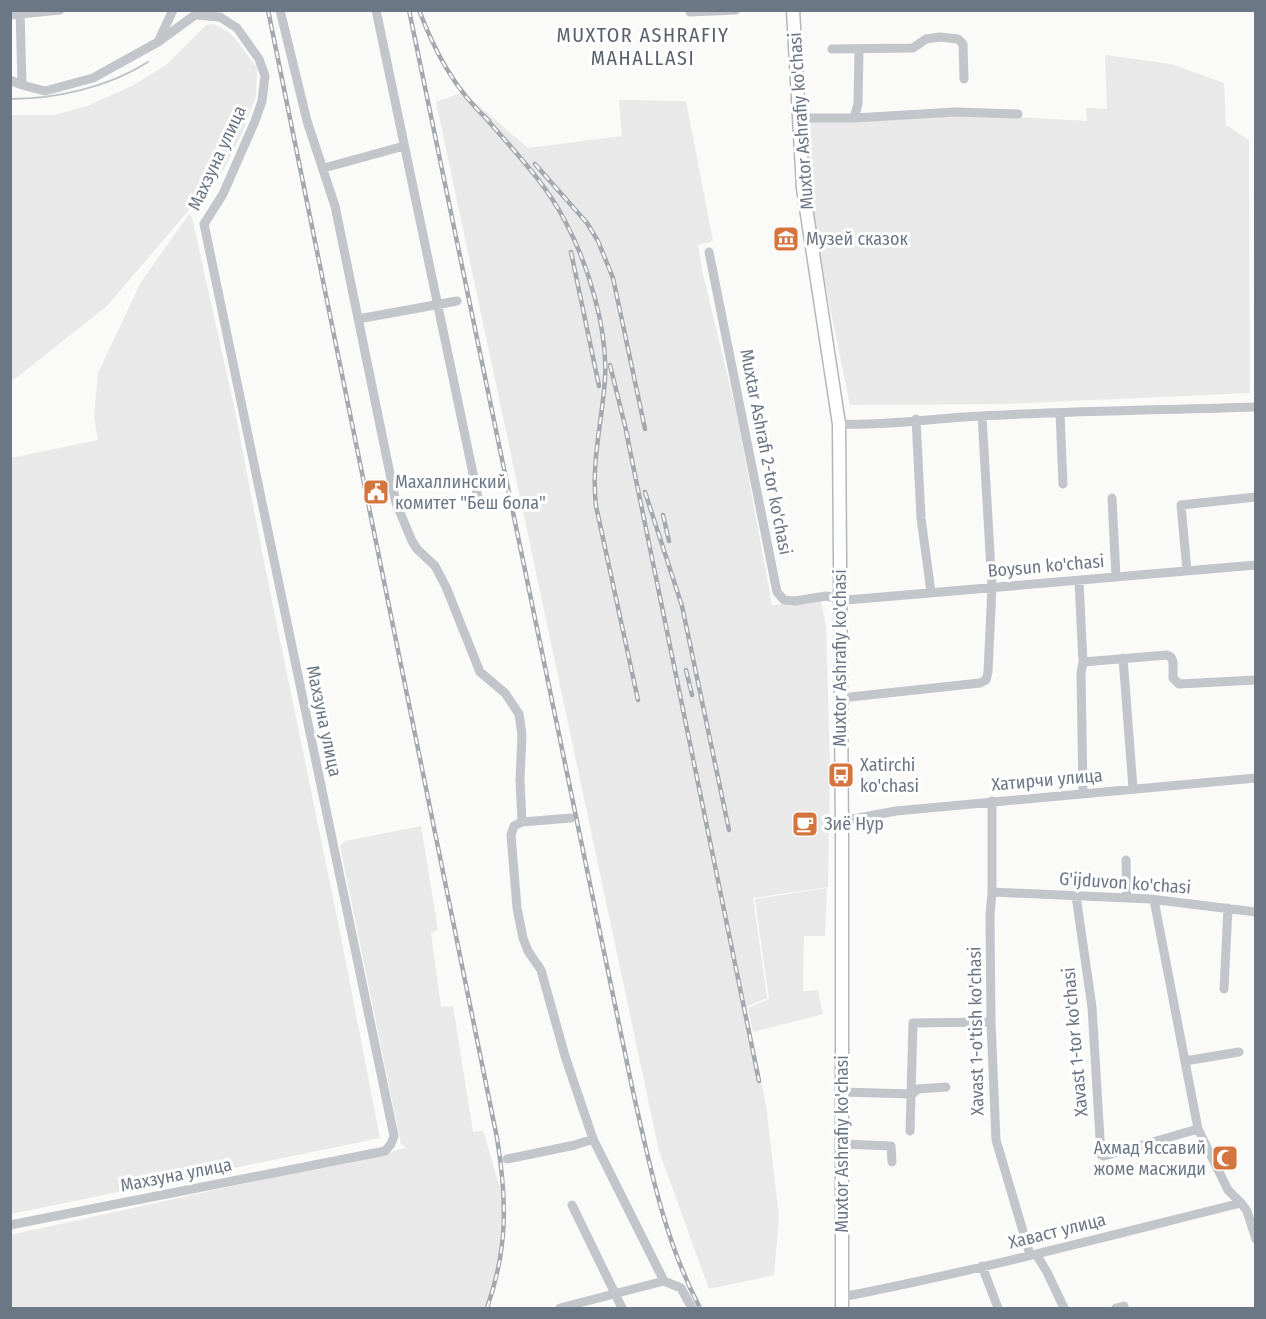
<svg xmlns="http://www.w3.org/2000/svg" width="1266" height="1319" viewBox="0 0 1266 1319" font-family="'Fira Sans Condensed',sans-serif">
<rect width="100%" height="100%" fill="#fafaf8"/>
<path fill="#e8e9e8" d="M214,24L227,31L235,38L257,68L256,96L242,133L224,169L107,306L11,382V115H55L87,106L132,86L166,65L206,25Z
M1105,55L1171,64L1224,83L1226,125L1249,140L1250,393L1004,404L850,405L813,223L804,121L981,115L1087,121L1086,108L1107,109Z
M463,92L528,148L622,136L619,100L686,101L713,241L698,245L703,274L738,420L772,605L821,601L826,626L830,765L828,887L753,898L767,998L746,1007L766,1105L779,1217L774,1275L709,1289L659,1151L436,102Z
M189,214L192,217L235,411L263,557L339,927L380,1138L11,1214V458L98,440L94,416L98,373L141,282Z
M421,826L438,930L431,933L441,1007L453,1006L473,1132L483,1131L503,1198L499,1249L492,1290L485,1308H11L10,1235L406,1148L401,1144L340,846L345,841Z
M827,888L825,936H804L803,991L818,990L823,1014L753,1032L748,1008L769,999L755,899Z"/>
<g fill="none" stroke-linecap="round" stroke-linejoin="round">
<path stroke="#bbc3c8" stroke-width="2" d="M10,99C56,99 109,87 148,62"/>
<defs>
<path id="major" d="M793,10L803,188L839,424L842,837V1308"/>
</defs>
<use href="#major" stroke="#b3b7bc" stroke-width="15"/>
<path stroke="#c2c5c9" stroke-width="9" d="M20,10L22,85
M280,10L307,121L335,206L396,503L412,541L417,549L435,566L446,587L480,672L505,693L519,714L522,735L520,780L522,822L514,826L511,835L517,908L523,938L528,951L541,970L565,1056L593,1139L664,1281L681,1288L692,1308
M376,10L480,507
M690,12L736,10
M10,15L60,10
M159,40L173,10
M832,49L913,48L926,39L940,37L958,39L963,44L964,79
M10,80L22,85L45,91L93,78L158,42L195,15L220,17L237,28L259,59L265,76L262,101L255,121L223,194L204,224L394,1136L391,1144L385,1151L10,1225
M798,118H854L955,112L1018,114
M854,118L858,104L859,50
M324,168L404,146
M709,252L777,592L784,600L795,601L826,596L847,600L1256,565
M358,319L457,301
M1060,413L1063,484
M916,419L921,518L931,592
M839,424C886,426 934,418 981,416C1072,411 1164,410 1256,407
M1112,498L1116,577
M1187,571L1181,505L1256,497
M1079,582L1083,662L1081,673L1083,794
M1123,658L1133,788
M1083,662L1167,655L1171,657L1173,662V678L1179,684L1256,680
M841,698L980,683L986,680L988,672L992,587L982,416
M992,801V892L990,915L991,1022L996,1140L1030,1255
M842,821L896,811L1256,778
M522,822L571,818
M1126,860L1127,898
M992,892L1150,899L1256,912
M1076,896L1092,1007L1101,1155L1104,1156L1198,1129
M1154,900L1198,1129L1228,1190L1241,1203
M1224,989L1228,908
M1185,1061L1239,1052
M842,1092L912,1094L918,1089L946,1087
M910,1131L913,1023L991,1022
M842,1144L891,1146L892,1162
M507,1159L575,1145L593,1139
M572,1205L622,1308
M1036,1254L1047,1272L1064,1308
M982,1266L998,1308
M842,1297C976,1271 1108,1236 1241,1203L1247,1211L1256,1239
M560,1308L664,1281
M1116,1308L1124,1306"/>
<use href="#major" stroke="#fff" stroke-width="12"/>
<defs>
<path id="rail" d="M268,10L497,1138C507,1200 508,1248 487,1308
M409,10L632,1087C649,1162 664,1240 700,1308
M419,10C435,52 455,90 489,121
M484,116C512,149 545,182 565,221C588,264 608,329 605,379C602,423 591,461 596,506L638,700
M535,164L587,223L598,241L613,278L645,429
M571,252L599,386
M610,365L628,438
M626,431L759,1081
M645,492L682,606L729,830
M663,515L669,541
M686,670L692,695"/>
</defs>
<use href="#rail" stroke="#a4a8af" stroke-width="4.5"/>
<use href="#rail" stroke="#fff" stroke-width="2" stroke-dasharray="7" stroke-linecap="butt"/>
</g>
<defs>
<symbol id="museum-square" viewBox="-11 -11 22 22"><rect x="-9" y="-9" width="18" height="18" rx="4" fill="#d4753e" stroke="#fff"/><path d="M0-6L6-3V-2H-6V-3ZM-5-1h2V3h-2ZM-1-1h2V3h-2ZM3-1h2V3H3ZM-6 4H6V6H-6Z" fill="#fff"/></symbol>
<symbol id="civic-square" viewBox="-11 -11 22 22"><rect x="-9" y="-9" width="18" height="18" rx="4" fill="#d4753e" stroke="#fff"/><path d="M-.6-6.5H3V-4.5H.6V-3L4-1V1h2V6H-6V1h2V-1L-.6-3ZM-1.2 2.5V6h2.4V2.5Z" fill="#fff"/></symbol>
<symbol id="bus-square" viewBox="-11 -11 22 22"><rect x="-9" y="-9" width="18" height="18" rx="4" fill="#d4753e" stroke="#fff"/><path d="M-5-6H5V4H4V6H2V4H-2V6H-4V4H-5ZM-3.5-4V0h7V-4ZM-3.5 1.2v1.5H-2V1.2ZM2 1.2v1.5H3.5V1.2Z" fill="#fff"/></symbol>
<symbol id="cafe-square" viewBox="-11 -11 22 22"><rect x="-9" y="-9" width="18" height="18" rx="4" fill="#d4753e" stroke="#fff"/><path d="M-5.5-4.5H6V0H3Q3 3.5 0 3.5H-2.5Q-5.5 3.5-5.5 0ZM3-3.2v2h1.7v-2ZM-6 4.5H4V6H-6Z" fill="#fff"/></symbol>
<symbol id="mosque-square" viewBox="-11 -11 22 22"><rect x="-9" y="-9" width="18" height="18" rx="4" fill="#d4753e" stroke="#fff"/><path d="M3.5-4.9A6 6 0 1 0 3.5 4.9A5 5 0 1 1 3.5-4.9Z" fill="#fff"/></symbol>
</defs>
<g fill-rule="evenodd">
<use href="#museum-square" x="771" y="224" width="30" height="30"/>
<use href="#civic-square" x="361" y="477" width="30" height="30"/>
<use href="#bus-square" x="826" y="760" width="30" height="30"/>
<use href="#cafe-square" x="790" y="809" width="30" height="30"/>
<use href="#mosque-square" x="1210" y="1143" width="30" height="30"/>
</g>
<g text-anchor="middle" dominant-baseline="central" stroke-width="6" stroke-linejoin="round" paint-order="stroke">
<g font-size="18" fill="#6c7786" stroke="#fff">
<text transform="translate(801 121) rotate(-94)">Muxtor Ashrafiy ko'chasi</text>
<text transform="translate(217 158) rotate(-65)">Махзуна улица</text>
<text transform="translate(766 452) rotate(79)">Muxtar Ashrafi 2-tor ko'chasi</text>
<text transform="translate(1046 566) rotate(-5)">Boysun ko'chasi</text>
<text transform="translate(840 658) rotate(-90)">Muxtor Ashrafiy ko'chasi</text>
<text transform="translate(324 721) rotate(78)">Махзуна улица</text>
<text transform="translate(1047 780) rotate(-5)">Хатирчи улица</text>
<text transform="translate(1125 883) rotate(4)">G'ijduvon ko'chasi</text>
<text transform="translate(976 1031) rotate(-91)">Xavast 1-o'tish ko'chasi</text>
<text transform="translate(1075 1042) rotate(-95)">Xavast 1-tor ko'chasi</text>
<text transform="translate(842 1144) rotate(-90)">Muxtor Ashrafiy ko'chasi</text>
<text transform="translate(176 1175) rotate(-11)">Махзуна улица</text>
<text transform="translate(1057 1231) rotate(-14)">Хаваст улица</text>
</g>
<g font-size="18" fill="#6c7786" stroke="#fff" text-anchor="start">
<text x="806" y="239">Музей сказок</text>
<text x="395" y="482">Махаллинский<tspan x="395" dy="21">комитет "Беш бола"</tspan></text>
<text x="860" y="765">Xatirchi<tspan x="860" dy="21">ko'chasi</tspan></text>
<text x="824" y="824">Зиё Нур</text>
<text x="1206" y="1148" text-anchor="end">Ахмад Яссавий<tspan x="1206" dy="21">жоме масжиди</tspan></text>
</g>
<g font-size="20" letter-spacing="1.5" fill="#59616c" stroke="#fff">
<text x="643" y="35">MUXTOR ASHRAFIY<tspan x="643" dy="23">MAHALLASI</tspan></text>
</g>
</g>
<rect width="1266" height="1319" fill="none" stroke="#6c7786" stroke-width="24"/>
</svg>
